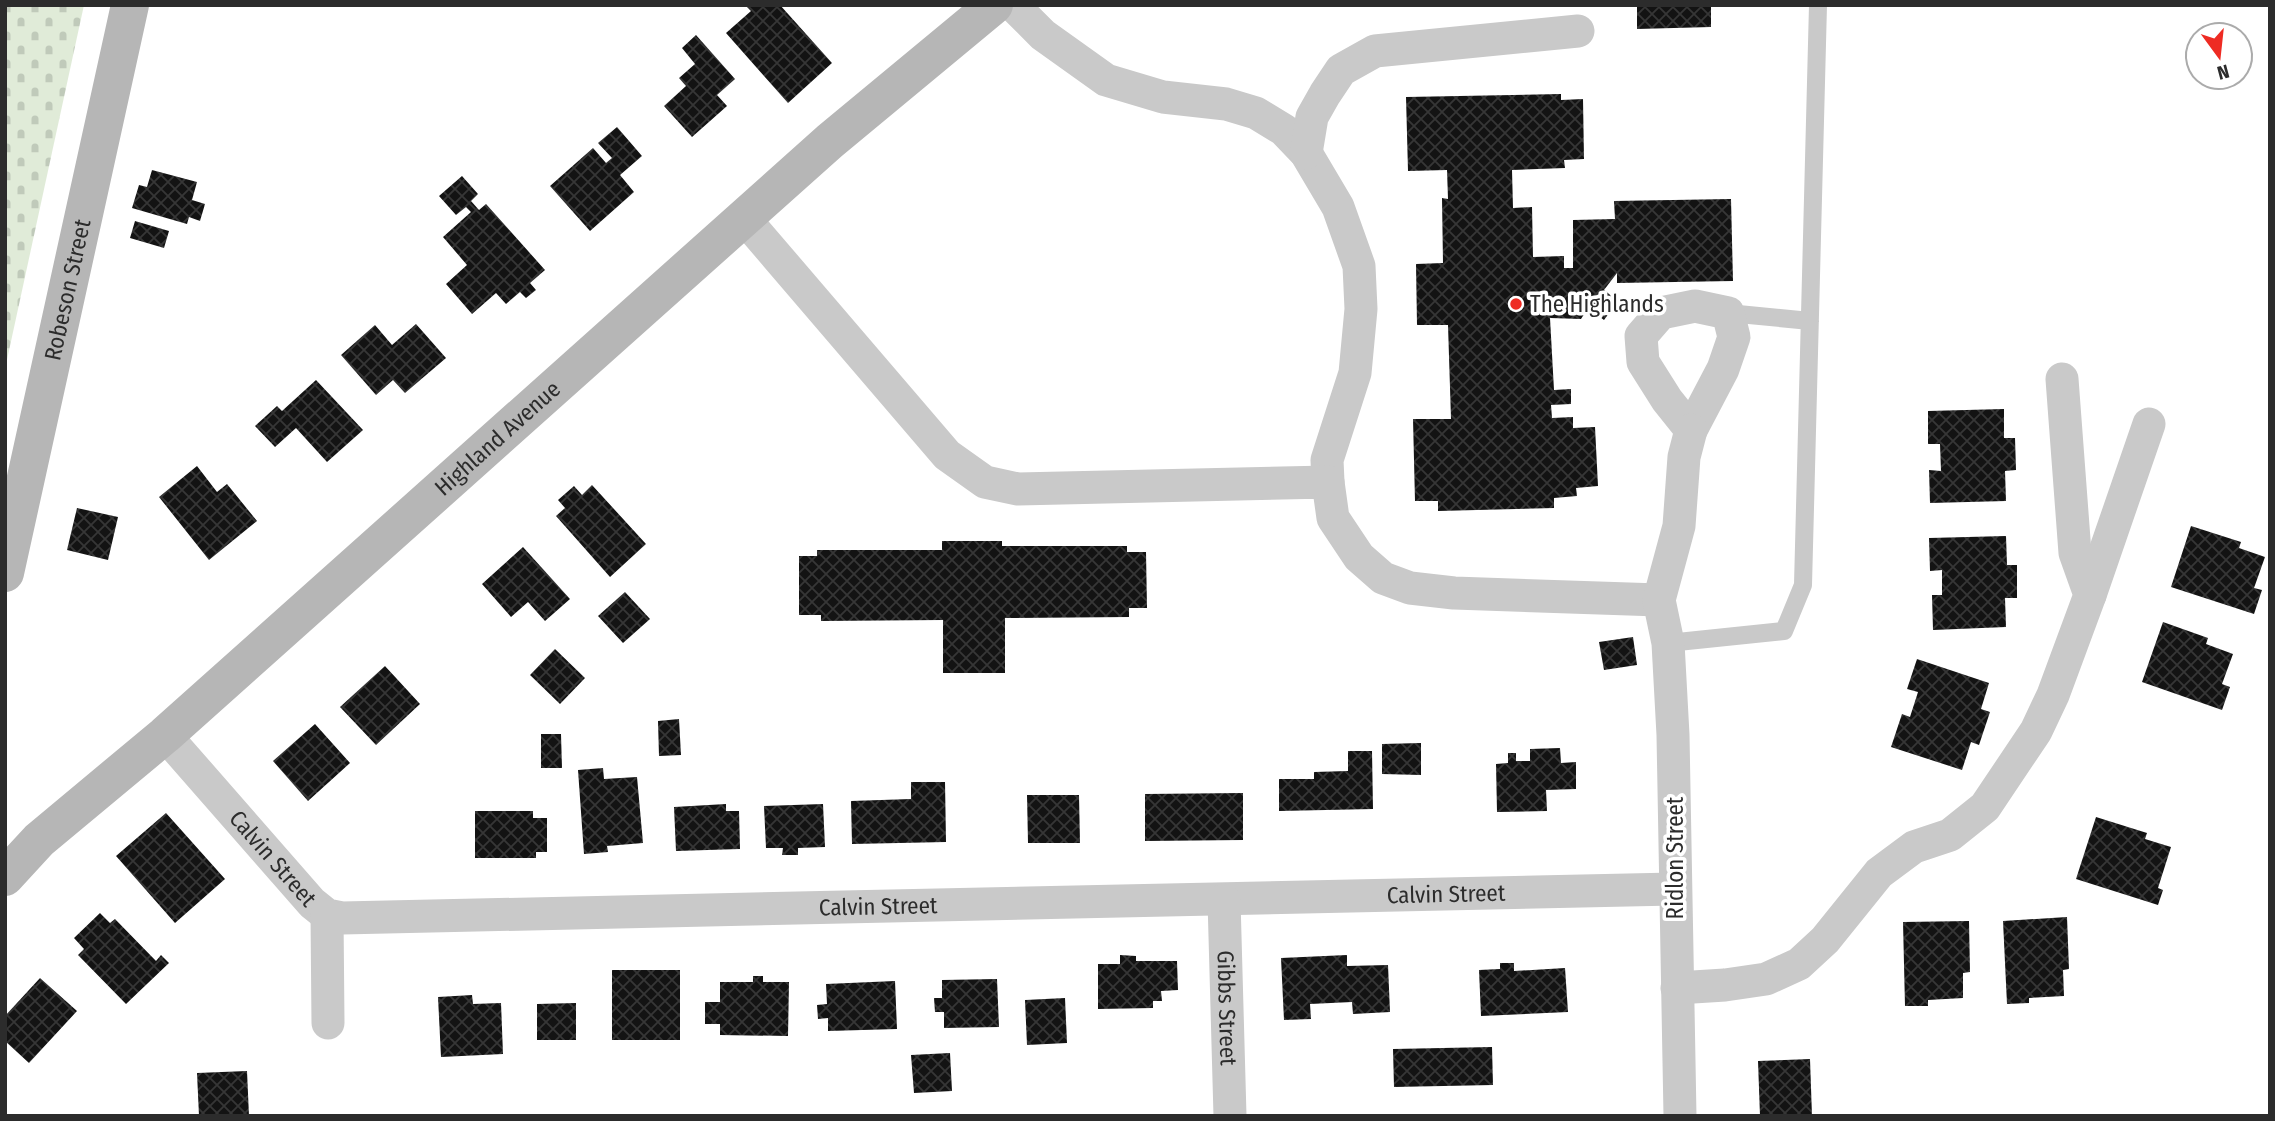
<svg xmlns="http://www.w3.org/2000/svg" width="2275" height="1121" viewBox="0 0 2275 1121" font-family="'Fira Sans Condensed',sans-serif">
<defs>
<pattern id="cemetery-stones" width="16" height="16" patternUnits="userSpaceOnUse" patternTransform="scale(1.75)"><rect width="16" height="16" fill="#e0ebd8"/><path d="M2 7V4a2 2 0 0 1 4 0v3zM10 15v-3a2 2 0 0 1 4 0v3z" fill="#c0caba"/></pattern>
<pattern id="building-cross-hatch" width="8" height="8" patternUnits="userSpaceOnUse" patternTransform="scale(1.75)"><rect width="8" height="8" fill="#131313"/><path d="M0 0l8 8M0 8l8-8" fill="none" stroke="#363636"/></pattern>
</defs>
<rect width="100%" height="100%" fill="#fff"/>
<path fill="url(#cemetery-stones)" d="M5,5H84L5,369Z"/>
<path fill="url(#building-cross-hatch)" d="M745,5H780L832,63L788,103L726,33L751,11Z
M1637,5H1711V27L1637,29Z
M696,35L735,79L717,95L727,106L692,137L664,106L686,86L679,78L695,64L682,48Z
M1561,94V100L1583,99L1584,159L1564,160L1565,168L1512,170L1513,208L1532,207L1533,257L1564,256V268H1573V220L1615,219L1614,201L1731,199L1733,281L1617,283V273L1604,290L1618,301L1604,320L1588,308L1581,319L1550,318L1554,390L1571,389V404L1551,405L1552,418L1573,417V428L1595,427L1598,486L1576,488L1577,496L1554,498V508L1438,511V501H1415L1413,419H1451L1448,325H1417L1416,264L1443,263L1442,198L1448,199L1447,170L1408,171L1406,97Z
M617,127L642,156L620,175L634,192L590,231L550,186L593,148L606,163L612,158L598,143Z
M152,170L197,182L192,200L205,204L200,221L189,217L187,224L132,208L139,185L147,187Z
M462,176L478,194L471,201L479,210L486,204L545,270L530,283L536,290L526,298L520,292L506,304L496,293L472,314L446,284L467,265L443,237L471,212L466,207L456,215L439,196Z
M135,221L169,231L164,248L130,238Z
M416,324L446,358L405,393L393,380L376,395L341,355L375,325L392,345Z
M316,380L363,430L327,462L296,428L275,447L255,426L277,406L282,411Z
M2004,409V438H2015L2016,470L2005,471L2006,501L1930,503L1929,470L1941,471L1940,444H1928V411Z
M197,466L217,492L227,484L257,521L209,560L159,497Z
M592,485L646,544L610,577L556,516L565,508L558,500L574,486L582,495Z
M77,508L118,517L108,560L67,550Z
M2191,526L2241,542L2239,548L2265,557L2254,588L2262,590L2254,614L2171,587Z
M2006,536L2007,565H2017V598H2005L2006,627L1933,630L1932,595H1942V570L1930,571L1929,538Z
M942,541H1002V546H1127V552H1146L1147,608H1129V617L1005,618V673H943V620L821,621V615H799V556H817V550H942Z
M523,547L570,599L545,621L528,602L511,617L482,584Z
M625,592L650,619L623,643L598,616Z
M2163,622L2208,638L2206,644L2233,654L2222,684L2230,687L2222,710L2142,682Z
M1633,637L1637,665L1604,670L1599,642Z
M555,649L585,678L560,704L530,675Z
M1917,659L1989,683L1981,709L1990,712L1979,745L1971,742L1962,770L1891,747L1902,714L1910,717L1918,692L1907,689Z
M385,666L420,704L376,745L340,707Z
M679,719L681,755L659,756L658,721Z
M315,724L350,763L308,801L273,761Z
M541,734H561L562,768H541Z
M1421,743V775L1382,774V744Z
M1560,748L1561,763L1576,762V789L1546,790L1547,811L1497,812L1496,764L1508,763V753H1516V761H1530V749Z
M1348,751H1372L1373,809L1279,811V779H1314V772L1348,771Z
M603,768L604,779L637,777L643,843L607,846L608,852L584,854L578,770Z
M911,782H945L946,842L852,844L851,801L911,799Z
M1243,793V840L1145,841V794Z
M1027,795H1079L1080,843H1028Z
M726,804V811H739L740,849L676,851L674,807Z
M823,804L825,847L798,848V855H782L783,848H766L764,806Z
M475,811H533V818H547V852H536V858H475Z
M166,813L225,879L175,923L116,856Z
M2096,817L2147,833L2145,839L2171,847L2158,888L2163,890L2158,905L2076,879Z
M100,913L110,923L115,919L156,961L161,955L169,963L126,1004L78,955L84,949L74,938Z
M2067,917L2069,969L2063,970L2064,996L2029,998V1003L2007,1004L2003,921Z
M1969,921L1970,972L1963,973V998L1928,1000V1006H1905L1903,922Z
M1120,955L1136,956V961H1177L1178,990L1161,991L1162,1001H1153V1008L1098,1009V964H1120Z
M1347,955V966L1388,965L1390,1012L1353,1014L1352,1002L1310,1004L1311,1019L1284,1020L1281,958Z
M1500,963H1514V971L1565,968L1568,1012L1481,1016L1479,970L1500,969Z
M612,970H680V1040H612Z
M753,976H763V982H789L788,1036L720,1035V1024H705V1002H720V982H753Z
M40,978L77,1011L29,1063L5,1041V1016Z
M997,979L999,1027L944,1028V1012H935L934,998H942V980Z
M895,981L897,1029L828,1031V1018L818,1019L817,1005L827,1004L826,984Z
M472,995L473,1004L501,1003L503,1054L441,1057L438,997Z
M1065,998L1067,1043L1027,1045L1025,1000Z
M576,1003V1040H537V1004Z
M1492,1047L1493,1085L1394,1087L1393,1049Z
M950,1053L952,1091L914,1093L911,1055Z
M1810,1059L1812,1116H1760L1758,1061Z
M247,1071L249,1116H199L197,1073Z"/>
<g fill="none" stroke-linecap="round" stroke-linejoin="round">
<path stroke="#c9c9c9" stroke-width="18" d="M1728,313L1810,321
M1668,643L1784,631L1803,585L1818,5"/>
<g stroke="#c9c9c9" stroke-width="33">
<path d="M1013,5L1043,35L1106,80L1163,97L1226,104L1256,113L1284,130L1306,153L1338,207L1359,266L1361,309L1355,373L1327,460L1328,482"/>
<path d="M1306,153L1312,117L1325,94L1341,70L1375,51L1578,31"/>
<path d="M744,218L947,455L985,482L1018,489L1328,482L1333,518L1359,557L1383,578L1410,588L1454,593L1659,600"/>
<path d="M1695,306L1728,313L1734,337L1723,369L1691,430L1667,400L1643,362L1641,336L1661,313Z"/>
<path d="M2090,595L2149,424"/>
<path id="s1" d="M165,735L312,903L327,915L342,918L1674,889"/>
<path id="s2" d="M1224,900L1230,1116"/>
<path d="M327,915L328,1023"/>
<path d="M1677,988L1725,985L1766,979L1799,964L1825,940L1879,873L1914,847L1950,835L1985,807L2036,731L2053,695L2090,595L2075,553L2062,379"/>
<path d="M1680,1116L1673,735L1668,643L1659,600L1679,526L1684,457L1691,430"/>
</g>
<g stroke="#b6b6b6" stroke-width="38">
<path id="s3" d="M5,573L130,5"/>
<path id="s4" d="M5,877L39,840L165,735L830,141L994,5"/>
</g>
</g>
<circle fill="#ee2b23" stroke="#fff" stroke-width="2.5" cx="1516" cy="304" r="7"/>
<g text-anchor="middle" dominant-baseline="central" stroke-width="7" stroke-linejoin="round" paint-order="stroke">
<g font-size="23" fill="#2c2c2c" stroke="#fff">
<text stroke="none"><textPath href="#s3" startOffset="290">Robeson Street</textPath></text>
<text stroke="none"><textPath href="#s4" startOffset="660">Highland Avenue</textPath></text>
<text transform="translate(1675 858) rotate(-90)">Ridlon Street</text>
<text stroke="none"><textPath href="#s1" startOffset="164">Calvin Street</textPath></text>
<text stroke="none"><textPath href="#s1" startOffset="1362">Calvin Street</textPath></text>
<text stroke="none"><textPath href="#s1" startOffset="794">Calvin Street</textPath></text>
<text stroke="none"><textPath href="#s2" startOffset="108">Gibbs Street</textPath></text>
</g>
<g font-size="23" fill="#2c2c2c" stroke="#fff" text-anchor="start">
<text x="1530" y="304">The Highlands</text>
</g>
</g>
<rect width="2275" height="1121" fill="none" stroke="#2c2c2c" stroke-width="14"/>
<g transform="translate(2219 56) rotate(165)"><circle r="33" fill="#ffffff" stroke="#ababab" stroke-width="2"/>
<path d="M0-5L12 26L0 18L-12 26Z" fill="#ee2b23"/>
<text y="-10" font-size="19" font-weight="bold" text-anchor="middle" fill="#2c2c2c">N</text>
</g>
</svg>
